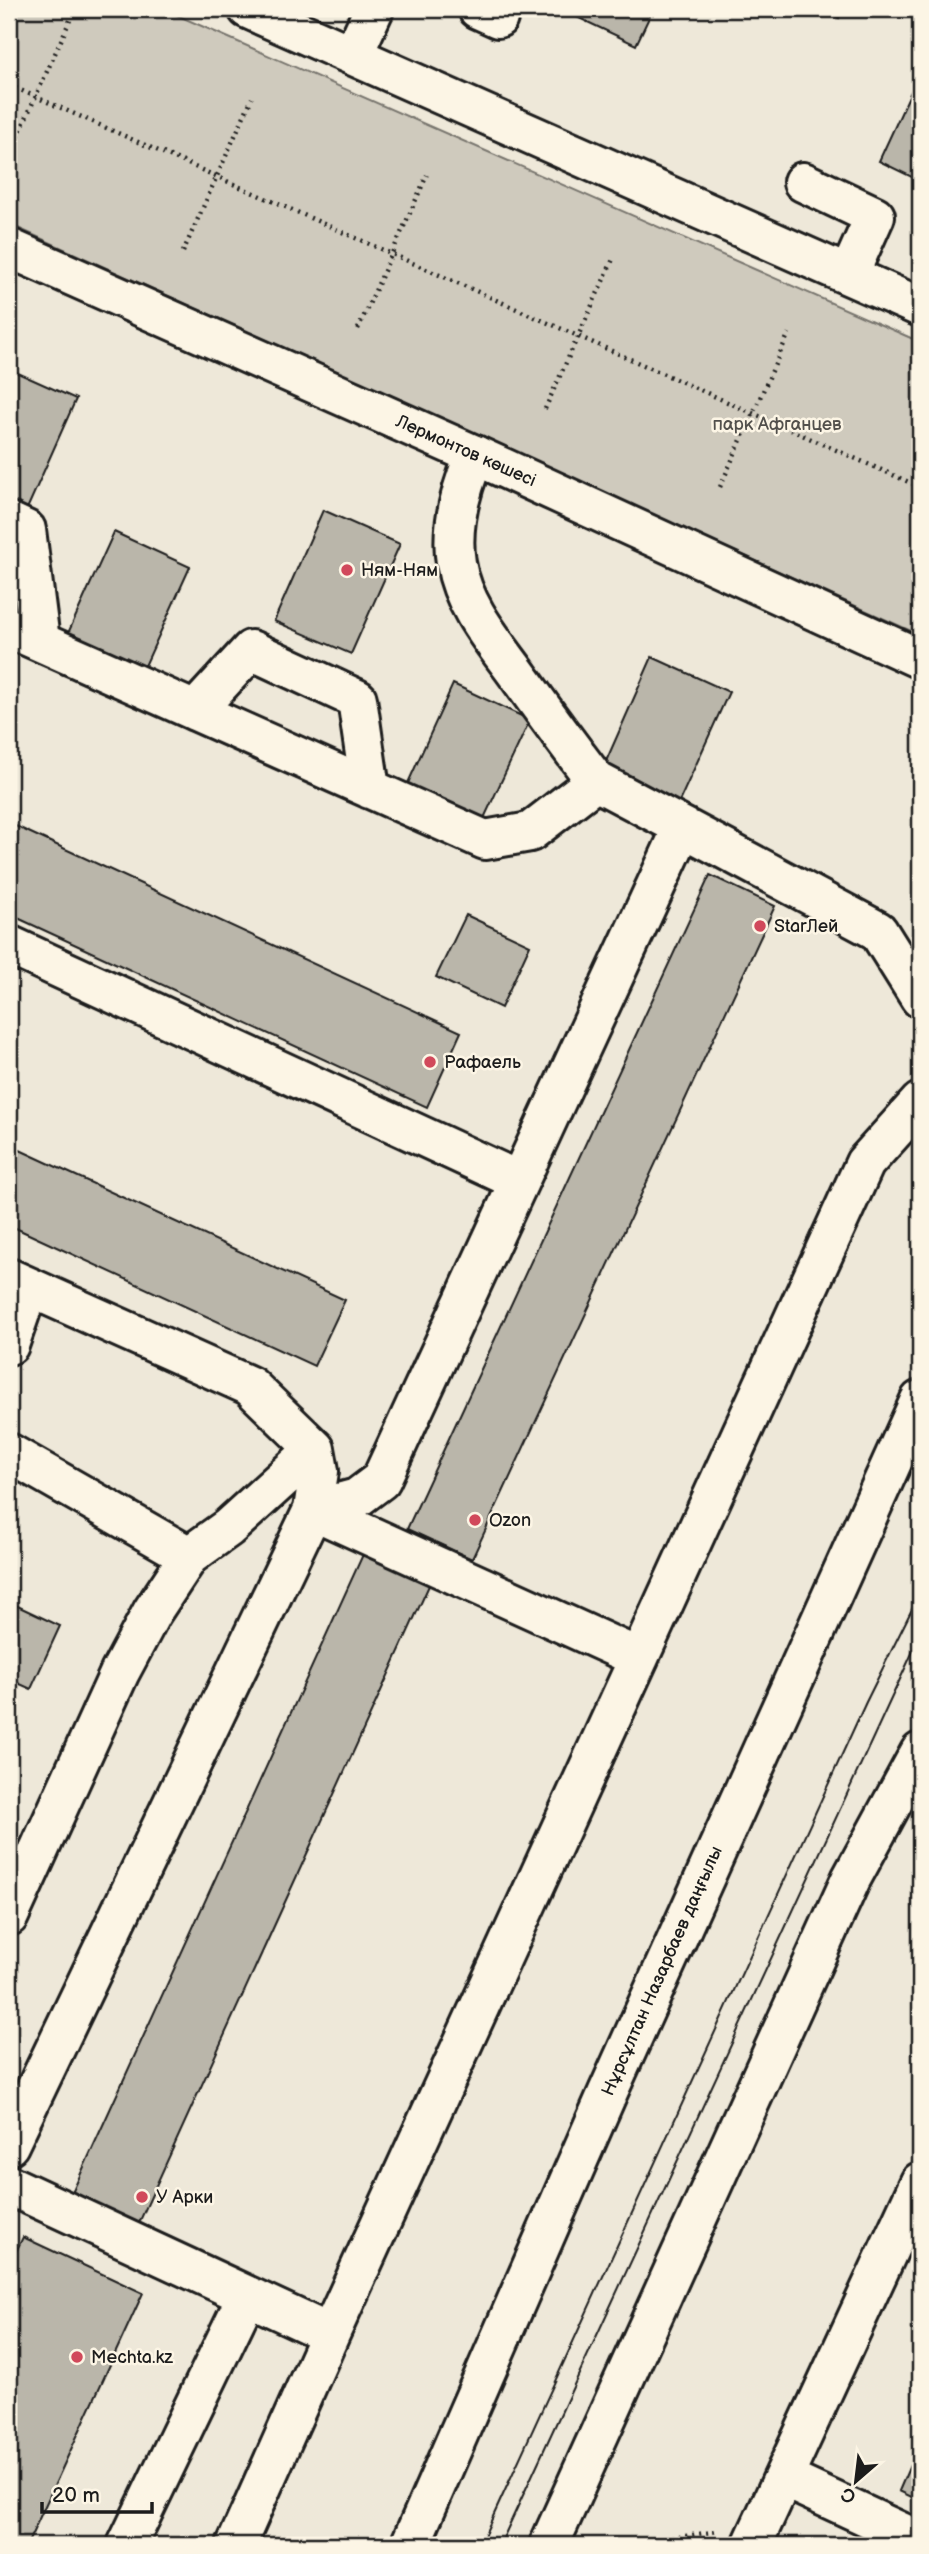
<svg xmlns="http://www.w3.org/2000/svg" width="929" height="2554" viewBox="0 0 929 2554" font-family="'Balsamiq Sans',sans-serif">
<rect width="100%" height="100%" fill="#eee8d9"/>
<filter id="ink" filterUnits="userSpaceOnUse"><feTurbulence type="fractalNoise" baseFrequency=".0143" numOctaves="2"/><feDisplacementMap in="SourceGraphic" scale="14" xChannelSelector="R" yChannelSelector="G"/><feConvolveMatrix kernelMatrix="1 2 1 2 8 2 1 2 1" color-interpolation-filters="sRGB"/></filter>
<g filter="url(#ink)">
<path fill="#cfcabd" stroke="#76736c" stroke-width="2" d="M9,9H163L920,342V635L9,224Z"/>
<path fill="#bab6aa" stroke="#1c1c1c" stroke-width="2" d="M560,9H653L636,45Z
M818,9H843L839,18Z
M920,72V181L879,161Z
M9,369L76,399L27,509L9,501Z
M323,510L400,544L351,654L274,621Z
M114,532L190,567L140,677L64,642Z
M652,657L729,692L679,802L603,768Z
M453,684L530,720L479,829L403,794Z
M9,823L461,1032L427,1107L9,914Z
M710,875L775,906L472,1559L407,1529Z
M466,915L530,945L501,1008L436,977Z
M9,1145L345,1300L314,1366L9,1225Z
M365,1550L431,1581L134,2234L67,2204Z
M9,1602L60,1626L31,1689L9,1679Z
M23,2237L143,2293L27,2545H9V2266Z
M920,2442V2501L899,2491Z"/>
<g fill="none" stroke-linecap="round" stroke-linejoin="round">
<defs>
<path id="minor" d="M478,9L498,18
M353,55L374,9
M803,182L875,216L849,274
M475,455C461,488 450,526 456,563C463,607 495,643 520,678C545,713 570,747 596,781
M9,522L26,530L40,641
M9,628L485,840L530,832L596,781L683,827
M195,711L251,650L357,699L370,789
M9,945L519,1181
M9,1278L250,1386L315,1449L319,1471L313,1510L9,2145
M9,1345L29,1287
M9,1453L189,1556
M313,1510L357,1498L381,1480L683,827L878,931L920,998
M313,1510L639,1658
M9,1916L120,1672L152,1612L189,1556L228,1528L315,1449
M9,2185L330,2334
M784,2478L920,2541
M127,2545L247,2296
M236,2545L330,2334L865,1163L920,1102
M752,2545L920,2182"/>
<path id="major" d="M248,9L920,307
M9,248L475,455L920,659
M410,2545L608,2092L920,1400
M549,2545L851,1879L920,1752"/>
</defs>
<use href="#minor" stroke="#1c1c1c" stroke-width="44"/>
<use href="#major" stroke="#1c1c1c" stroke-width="44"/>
<path stroke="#1c1c1c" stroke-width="4.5" stroke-dasharray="2 5" stroke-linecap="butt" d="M9,85L920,487
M9,156L71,18
M183,252L252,98
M358,329L427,175
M545,409L614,257
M720,487L789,333
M623,2545L719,2531"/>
<use href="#minor" stroke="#fcf5e5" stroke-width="38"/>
<use href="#major" stroke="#fcf5e5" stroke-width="38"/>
<path stroke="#1c1c1c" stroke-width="2" d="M480,2545L866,1702L920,1593
M500,2545L920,1636"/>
</g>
</g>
<g fill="#d1495b" stroke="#fcf5e5" stroke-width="2.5">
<circle cx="347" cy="570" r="7"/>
<circle cx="760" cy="926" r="7"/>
<circle cx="430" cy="1062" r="7"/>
<circle cx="475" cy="1520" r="7"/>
<circle cx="142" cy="2197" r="7"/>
<circle cx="77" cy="2357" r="7"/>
</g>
<g text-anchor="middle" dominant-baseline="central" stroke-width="5" stroke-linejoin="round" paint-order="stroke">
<g font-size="18" fill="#52504c" stroke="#fcf5e5">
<text x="777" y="424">парк Афганцев</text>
</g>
<g font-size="18" fill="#1c1c1c" stroke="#fcf5e5">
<text transform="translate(466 451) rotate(24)">Лермонтов көшесі</text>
<text transform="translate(662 1971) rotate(-66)">Нұрсұлтан Назарбаев даңғылы</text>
</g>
<g font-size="18" fill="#1c1c1c" stroke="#fcf5e5" text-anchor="start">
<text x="361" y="570">Ням-Ням</text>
<text x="774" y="926">StarЛей</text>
<text x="444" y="1062">Рафаель</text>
<text x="489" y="1520">Ozon</text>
<text x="156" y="2197">У Арки</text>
<text x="91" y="2357">Mechta.kz</text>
</g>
</g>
<rect width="929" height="2554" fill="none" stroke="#fcf5e5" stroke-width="35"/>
<rect x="18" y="18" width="894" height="2519" fill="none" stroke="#1c1c1c" stroke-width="2.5" filter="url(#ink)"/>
<g transform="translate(856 2481) rotate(208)" stroke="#fcf5e5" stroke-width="5" paint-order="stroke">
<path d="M0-5L12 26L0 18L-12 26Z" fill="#1c1c1c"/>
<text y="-10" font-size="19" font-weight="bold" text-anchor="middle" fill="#1c1c1c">С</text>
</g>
<path d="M42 2502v10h110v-10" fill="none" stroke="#1c1c1c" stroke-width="3.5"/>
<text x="52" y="2502" font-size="21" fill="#1c1c1c" stroke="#fcf5e5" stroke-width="5" paint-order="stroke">20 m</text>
</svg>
